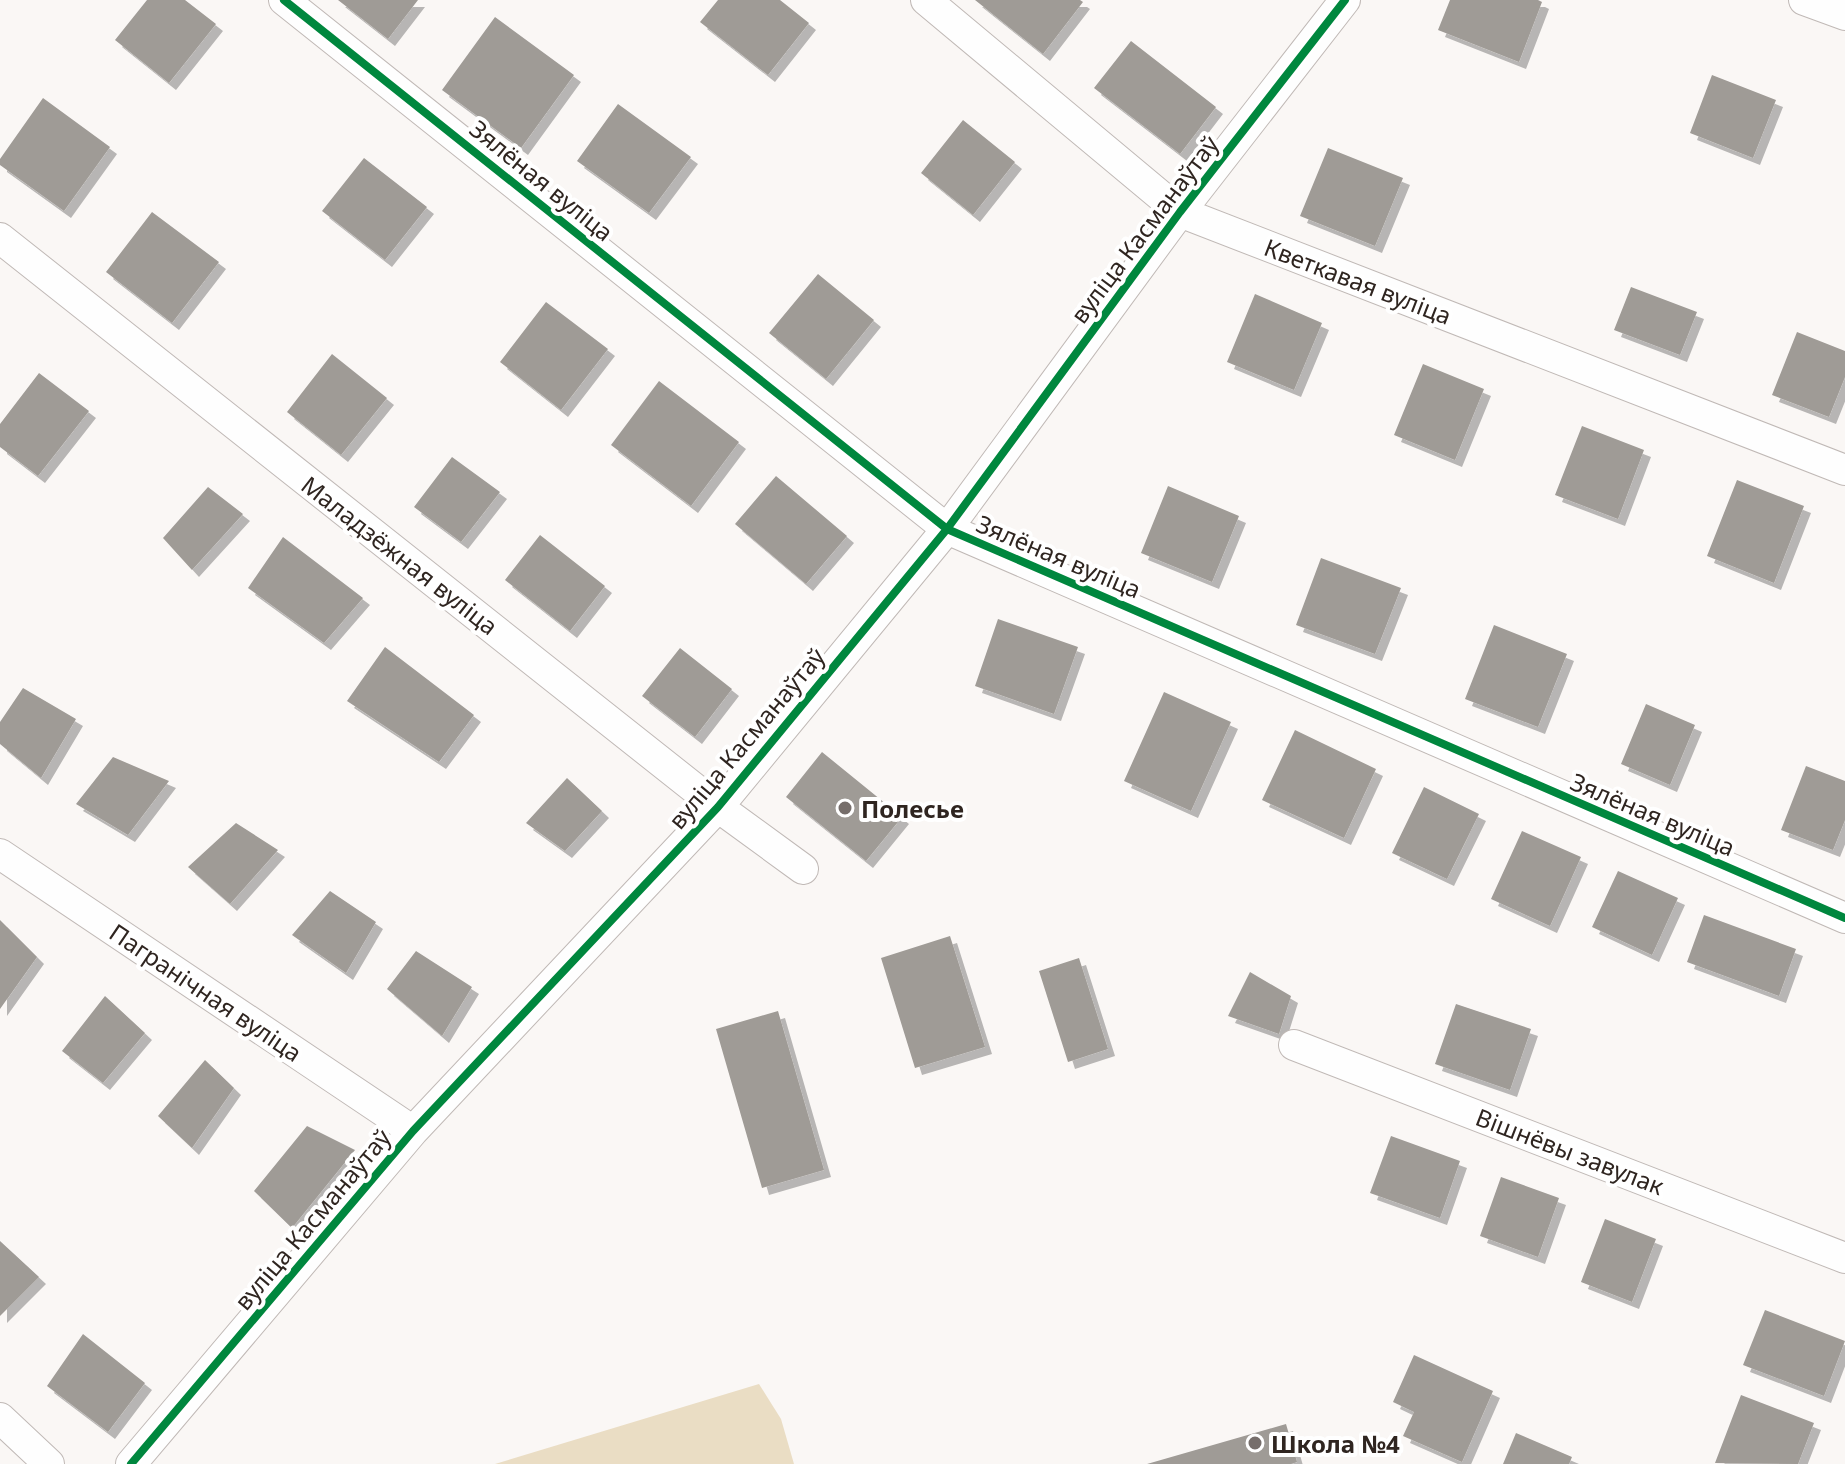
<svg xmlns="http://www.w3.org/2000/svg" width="1845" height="1464" viewBox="0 0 1845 1464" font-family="'Noto Sans',sans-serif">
<defs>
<filter id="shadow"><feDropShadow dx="7" dy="7" stdDeviation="0" flood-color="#0004"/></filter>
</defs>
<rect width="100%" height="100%" fill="#faf7f5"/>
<path fill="#eaddc4" d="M759,1384L781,1419L794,1464H495Z"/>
<path fill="#9f9b96" filter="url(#shadow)" d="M147,0H185L216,24L169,83L115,40Z
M338,0H418L388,39Z
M718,0H780L809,23L768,75L700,22Z
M975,0H1080L1083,2L1043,54Z
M1450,0H1538L1542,2L1519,62L1438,30Z
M495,17L574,75L521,148L442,90Z
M1131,41L1216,107L1180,154L1094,88Z
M1712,75L1776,100L1753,158L1690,133Z
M43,98L110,147L64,211L0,165V159Z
M618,104L691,157L649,213L577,161Z
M963,120L1015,162L973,215L921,173Z
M1328,148L1403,178L1375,246L1300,216Z
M364,158L427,207L385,260L322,211Z
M152,212L219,262L172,323L106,272Z
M818,274L874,320L826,379L769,333Z
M1631,287L1697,312L1680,355L1614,330Z
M1255,294L1322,323L1294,390L1227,362Z
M546,302L608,349L561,410L500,362Z
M1797,332L1845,351V377L1829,417L1772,395Z
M332,354L387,398L341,455L287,412Z
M1423,364L1484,389L1455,460L1394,435Z
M39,373L89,411L38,476L0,447V424Z
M659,381L739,442L691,506L611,445Z
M1582,426L1644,450L1618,519L1555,495Z
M452,457L500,492L461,542L414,507Z
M776,476L847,536L806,584L735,524Z
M1737,480L1804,506L1774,583L1707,556Z
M1168,486L1239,516L1212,582L1141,553Z
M208,487L243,514L192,570L163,538Z
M540,535L605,586L570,631L505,580Z
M283,537L363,598L324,643L248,588Z
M1321,558L1401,588L1375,654L1296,625Z
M998,619L1078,647L1054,714L975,686Z
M1494,625L1567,654L1538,727L1465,699Z
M385,647L474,715L439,762L347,701Z
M680,648L732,689L695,737L642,696Z
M23,688L76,719L41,778L0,744V722Z
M1164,692L1231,722L1191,811L1124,781Z
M1646,704L1695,725L1670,785L1621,764Z
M1295,730L1376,769L1344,838L1262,800Z
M822,752L902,817L866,861L786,797Z
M113,757L169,781L128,835L76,804Z
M1806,766L1845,781V820L1833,850L1781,830Z
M567,778L602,811L565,851L526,823Z
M1424,787L1479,814L1447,879L1392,853Z
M236,823L278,850L230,904L188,867Z
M1522,831L1581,857L1550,926L1491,899Z
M1618,871L1678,898L1652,955L1592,927Z
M330,891L376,922L346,973L292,935Z
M1704,915L1796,949L1779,996L1687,962Z
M0,920L37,957L0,1009Z
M950,936L985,1047L915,1068L881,958Z
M416,951L472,987L442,1036L387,989Z
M1079,958L1108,1049L1068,1062L1039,971Z
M1250,972L1291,996L1279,1034L1228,1016Z
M105,996L145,1033L103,1083L62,1051Z
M1456,1004L1531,1029L1510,1090L1435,1064Z
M778,1011L824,1170L762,1188L716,1029Z
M205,1060L234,1088L192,1148L158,1116Z
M307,1126L355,1150L292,1228L254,1191Z
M1391,1136L1460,1161L1440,1218L1370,1193Z
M1501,1177L1559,1198L1538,1257L1480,1236Z
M1605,1219L1656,1239L1632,1302L1581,1282Z
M0,1241L39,1277L0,1316Z
M1765,1310L1845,1341L1824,1396L1743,1365Z
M83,1334L145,1383L108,1432L47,1386Z
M1414,1355L1493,1391L1462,1462L1403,1436L1414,1412L1393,1402Z
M1741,1395L1814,1423L1798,1464L1715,1463Z
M1286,1424L1297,1462L1291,1464H1147Z
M1516,1433L1572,1457L1569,1464H1503Z"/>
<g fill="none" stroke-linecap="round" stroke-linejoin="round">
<defs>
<path id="street" d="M284,0L947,529L1845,918
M926,0L1180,212L1845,470
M1804,0L1845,15
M0,238L718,807L803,869
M0,854L413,1131
M1294,1045L1845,1258
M0,1418L49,1464
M131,1464L413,1131L718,807L947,529L1180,212L1345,0"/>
</defs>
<use href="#street" stroke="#c0b9b6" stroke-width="32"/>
<use href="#street" stroke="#fefefe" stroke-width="30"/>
<defs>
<path id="cycleway" d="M284,0L947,529L1845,918
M131,1464L413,1131L718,807L947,529L1180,212L1345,0"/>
</defs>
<use href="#cycleway" stroke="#fff" stroke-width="13"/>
<use href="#cycleway" stroke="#00873e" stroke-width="8"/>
</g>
<g fill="#766e6b" stroke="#fff" stroke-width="3">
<circle cx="845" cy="808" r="8"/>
<circle cx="1255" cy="1443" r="8"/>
</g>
<g text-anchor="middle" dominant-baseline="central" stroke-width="8" stroke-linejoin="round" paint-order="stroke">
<g font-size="24" fill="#2f2520" stroke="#fff">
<text transform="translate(542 180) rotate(39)">Зялёная вуліца</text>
<text transform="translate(1144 229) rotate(-53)">вуліца Касманаўтаў</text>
<text transform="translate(1358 281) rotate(21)">Кветкавая вуліца</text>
<text transform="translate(400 555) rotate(38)">Маладзёжная вуліца</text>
<text transform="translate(1059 556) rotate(23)">Зялёная вуліца</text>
<text transform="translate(746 738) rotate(-50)">вуліца Касманаўтаў</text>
<text transform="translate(1653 814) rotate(23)">Зялёная вуліца</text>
<text transform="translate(206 992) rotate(34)">Пагранічная вуліца</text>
<text transform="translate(1570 1151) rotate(21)">Вішнёвы завулак</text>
<text transform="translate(312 1219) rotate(-50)">вуліца Касманаўтаў</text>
</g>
<g font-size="24" font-weight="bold" fill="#2f2520" stroke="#fff" text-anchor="start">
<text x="861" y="808">Полесье</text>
<text x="1271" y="1443">Школа №4</text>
</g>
</g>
</svg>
